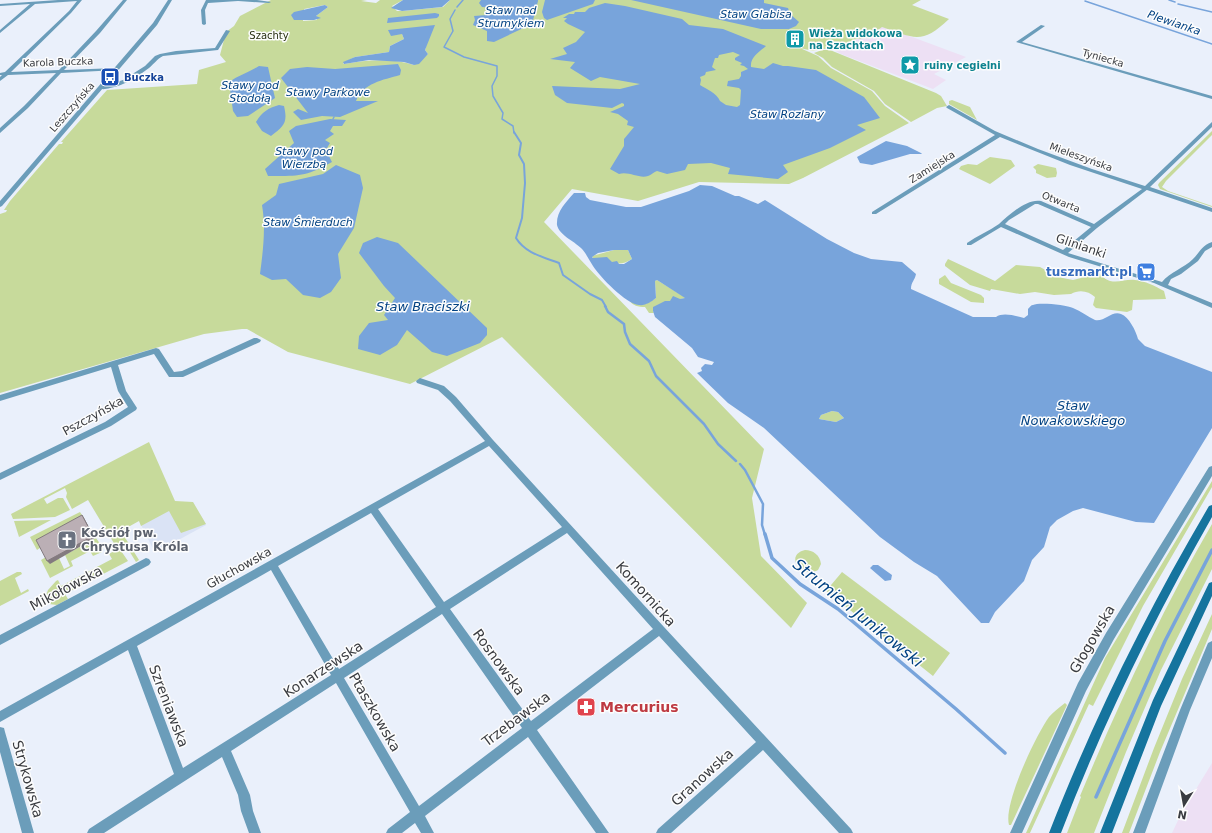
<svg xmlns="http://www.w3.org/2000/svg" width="1212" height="833" viewBox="0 0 1212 833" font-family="'DejaVu Sans',sans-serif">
<rect width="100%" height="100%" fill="#eaf0fb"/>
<path fill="#dae3f5" d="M193,502L206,525L158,551L152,547L139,521Z"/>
<path fill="#ede0f4" d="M882,27L915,38L966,57L934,74L946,80L933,89L841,54L831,48Z
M1212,763V833H1172L1182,812Z"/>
<path fill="#c7da9b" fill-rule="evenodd" d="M271,0H367L361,1L376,3L380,0H403L392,6L397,11H402L443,7L450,0H921L912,5L949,19C922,45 914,38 882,27L867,38L856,39L832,49H821L813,51L800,48L818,56L831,68L872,91L885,106L909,123L803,178L789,184L699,182L638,201L572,189L544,222L764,449L752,498L761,556L807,603L791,628L502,337L410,384L288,352L247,329H242L204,334L0,393V214L6,212L7,210H4L10,201L59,144H62L63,142H61L107,90L197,84L199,70L226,62L220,55L226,32L234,26L240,16ZM325,5L328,7L316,16L317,20L303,21L304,9ZM402,34L427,43L425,50L428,54L414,65C391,58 367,60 344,64L343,63L355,57L389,52L390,46L404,39Z
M822,50H830L936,93L941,96L947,106L937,108L911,122L885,104L874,91L832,67L823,58L814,53Z
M952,100L970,107L977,120L949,104V101Z
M1212,131V135L1166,181L1162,187L1168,191L1212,206V207L1160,189L1158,185L1159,183Z
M990,157L1011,160L1015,166L990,184L959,169L961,166L968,164L977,165Z
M1038,164L1056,168L1057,173L1056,177L1047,178L1036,173V170L1033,167Z
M614,250H628L632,259C615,270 610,257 593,258L592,256Z
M948,259L995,281L1016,265L1040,267L1058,277L1073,280L1081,278L1089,269C1100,269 1100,278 1110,281C1119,283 1126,279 1135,280C1145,281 1155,286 1164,291L1166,299L1133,300L1132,310L1127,312L1096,308L1093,305L1095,297C1089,291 1079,289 1071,294L1054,295L1035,292L1020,294L991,289L990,291L970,285L945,266V264Z
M945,275L951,283L981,295L984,298V303L971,302L939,284V279Z
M657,280L686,298L670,301L653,311L654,313H649L645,307C638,307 633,306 629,300C641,306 644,306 656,298L655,281Z
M832,411L838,412L844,418L836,422L819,419L821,415Z
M149,442L175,501L193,502L206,524L181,533L169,511L141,526L139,521L121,531L139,560L136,562L123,541L115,545L88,500L72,509L66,497L67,493L65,488L44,499L47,504L58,498H63L70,510L55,517L13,519L11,514Z
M1212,481V487L1143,606L1093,706L1089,704L1030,833H1026L1105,658Z
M80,512L84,518L37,550L30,537Z
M51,520L19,537L14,521Z
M1212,524V569L1161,670L1126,752L1094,833H1067L1081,797L1080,796C1119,703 1161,612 1212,524Z
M96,538L103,548L102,552L93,556L90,551L71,561L73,566L50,578L41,560L46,557L59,558L64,569L70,566L65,555Z
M119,548L128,561L65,594L68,599L57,605L49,604L46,595L48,590L56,581L58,580L61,586L112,559L109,554Z
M805,550C813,550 820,555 821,564L818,570C801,579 784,555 805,550Z
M17,572H21L22,574L15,578L21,593L28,589L29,591L0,606V581Z
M842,572L950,653L933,676L826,591Z
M1212,614V629L1160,752L1129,833H1122L1154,748L1182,679Z
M1065,703L1067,705L1011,825H1009C1003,804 1036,735 1049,717C1053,712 1059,708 1065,703Z"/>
<path fill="#78a4db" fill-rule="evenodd" d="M403,0H450L442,7L402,11L391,8Z
M481,0H538V1L532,24L494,42L487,41V31L473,25L475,20L474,16L487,15L497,10L496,8L482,7L479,3Z
M545,0H595L593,4L547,20L544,18L542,12Z
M631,0H764V3L788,8L790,14L799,22L796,26L789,29H761Z
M605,3L625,6L682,19L689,25L723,29L766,46C759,52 750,57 751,67L764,69L773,63L783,66H788L816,70L864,97L880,118L857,125L866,130L830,148L783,165L788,172L778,179L728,174L730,168L711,163L688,164L685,170L667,174L657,171C654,172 651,175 648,176C639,179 629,171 619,174L610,169L624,146V139L634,127L627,125L628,121L618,114L610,112L624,106V104L622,103L612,108L567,103L555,95L552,86L620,89L640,84L600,77L591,81L570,68L575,62L550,59L567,54L563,48L576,42L585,32L568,24L564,21L567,18H563L569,14H574L575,12H585L589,8ZM733,52L740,55L735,58V60L742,63L740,65L744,66L748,69L741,72V76L739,79L728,81L727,86L739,88L741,90L740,105L737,107L726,105L720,101C717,93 706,89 700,85L701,80L700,77L705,75L706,72L716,70L712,67L715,58H718L719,55Z
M325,5L328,7L316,16L321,18L314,20H294L291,15L294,12Z
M435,13L439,14V16L437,18L387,23L388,18Z
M435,25L425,50L428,54L419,64L414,65L404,62L369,60L344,64L343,62L355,57L389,52L390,46L404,39L402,34L391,36L388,30Z
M398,64L401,70L400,75C383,80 363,83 356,101H378L340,117L322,116L301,120L293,112L298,109L308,113L281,78L290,69L307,67L335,69Z
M259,66L268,67L275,98L248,116L237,117L233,111L229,82C239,75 249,72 259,66Z
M279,105L284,106C288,123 284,126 271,136L262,131L256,122C262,112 268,108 279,105Z
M330,119L346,120L342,126H333L330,131L334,134L325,140L330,143L327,148L321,150L323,156H329L332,162C306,177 298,176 268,176L265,169L294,143L289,131L296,126Z
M886,141L907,146L921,153L922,154H910L872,165L860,163L857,157Z
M336,165L360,175L363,188L354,228L338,254L341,278L331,292L320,298L303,295L286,279L272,280L260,274C263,251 266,228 262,205L276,195L279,184L323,174Z
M700,185L712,186L735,196H739L758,204L765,200L827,239L854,253L871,259L902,262L916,274C915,280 911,282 911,289L973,317H996C1003,312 1016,316 1024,318L1028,315V309C1030,307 1031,305 1033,305C1039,302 1067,305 1073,308C1081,311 1088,317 1095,320C1105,322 1112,310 1121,314C1129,317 1136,331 1138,339L1145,346L1212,372V428L1154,523L1136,522L1083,508L1073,511L1057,520L1050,527L1044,547L1032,560L1024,581L995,612L989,623H981L937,576L914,562L880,537L764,428L728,403L697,373L702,371L701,368L705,364L712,365L714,362L698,357L692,348L655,317L653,311V307L665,301H670L673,296L680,299L685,298L657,280L655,281L656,298C651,302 645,306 639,305C626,304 600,277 593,266C589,260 586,253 581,248C574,241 559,235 557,225C556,212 566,202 574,193H585L586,197L590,200L626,207H641L689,191ZM614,250H628L632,259L624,264H619L617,261L612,262L607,257L593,258L592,257L598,253ZM832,411L838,412L844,418L836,422L819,419L821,415Z
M377,237L398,243L487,328V335L480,343L447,356L432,352L407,330L397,345L380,355L358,349L359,336L369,323L388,320L384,315L395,298L384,286L359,253L363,243Z
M873,565H878L892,575L891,580L885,581L870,568Z"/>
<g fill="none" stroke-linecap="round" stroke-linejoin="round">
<path stroke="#78a4db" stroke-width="1.5" d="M1169,0L1175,2
M1085,1L1212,44
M1178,4L1212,12
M457,7L463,0
M455,10L450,19L453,31L444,47L464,57L497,66V76L492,86L493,96L503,113L502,119L513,126L514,133
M333,119L334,117"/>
<path stroke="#78a4db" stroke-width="2" d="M514,132L521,143L519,155L524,164L525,183L522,218L516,238C525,253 543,257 559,263L563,275L590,294L602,300L606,307"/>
<path stroke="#78a4db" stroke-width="2.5" d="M605,306L608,312L624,324L625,332L630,344L649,361L656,376L704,424L718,444L736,461
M740,464L745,470L763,504L762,525L765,535"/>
<path stroke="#78a4db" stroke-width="3.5" d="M765,534L772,558L800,584L838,609L956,709L1005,753
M1096,797L1165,641L1212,550"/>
<path fill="#6b9dba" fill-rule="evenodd" d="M58,0H82L71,13L11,72L59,70L96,31L123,0H127L100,33L64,70L117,68L119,69L117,70L61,73L28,108L0,133V128L24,106L56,73L8,75L0,81V77L2,75H0V73L5,72L69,11L77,1L35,4L0,33V30L30,4L0,6V4Z
M206,0H257L271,2L269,3L238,1L208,3L205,10L206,24L204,25L202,24L201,10Z
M1041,25L1045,26L1022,42L1212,96V99L1016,42Z
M226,30L230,31L218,50L163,56C157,59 154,64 149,68C137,77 125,85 110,88C106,89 102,90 99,88L123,80L145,66L155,56L160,54L176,51L215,48Z
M949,105L995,131L1038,149L1092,169L1148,187V189L1097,228L1068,253L1162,282C1170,272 1184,268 1193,259C1200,252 1201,246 1212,242V247L1205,251L1198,261L1181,274L1171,279L1168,285L1212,303V308L1154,283L1069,257L1001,227L971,245H967V243C977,236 989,231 999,224C1009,215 1027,198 1041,201L1094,224L1142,189L1070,165L1000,137L876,214H872V212L995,135L947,108L946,107ZM1035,204H1038L1091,227L1063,250L1005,224L1009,220Z
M254,338H257L261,340L260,342L183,377H169L154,354L118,365L126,391L137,408L136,410L111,426L0,480V473L105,422L128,407L118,391L111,367L0,401V395L156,348L159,349L174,372L182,371Z
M420,378L444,386L456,397L493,440L664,627L851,829L853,833H839L763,750L671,833H656L658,829L756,742L659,636L537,730L609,833H596L528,737L425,816L434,833H421L415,823L402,833H386L388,829L410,812L336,683L231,751L250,795L253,811L261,833H249L241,811L238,795L222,757L104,833H87L89,829L174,774L128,650L0,722V711L485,441L450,401L438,390L417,383L416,381ZM489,446L562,527L444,602L378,509ZM371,513L436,607L339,669L278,566ZM567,533L653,629L531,721L450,609ZM271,570L331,675L183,768L137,646ZM442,614L522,728L419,806L344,678Z
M146,558L149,559L151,562L149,565L0,645V635Z
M0,727L4,728L5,732L34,833H22L0,752Z"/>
<path fill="#6b9dba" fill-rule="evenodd" d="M168,0H172L157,25L2,206L0,207V201L153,23Z
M1212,122V127L1150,187L1212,208V212L1144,189V187Z
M1212,466V476L1114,639L1086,691L1022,833H1010L1078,683L1106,633L1209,467Z
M1212,641V658L1190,710L1145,833H1133L1180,710L1208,643Z"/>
<path fill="#15749e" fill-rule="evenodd" d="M1212,505V517C1154,619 1103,723 1061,833H1049C1094,718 1146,613 1209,506Z
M1212,582V596L1161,706L1112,833H1100L1153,700L1209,583Z"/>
</g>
<path fill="#837a7f" d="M82,515L84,518L95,538L50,564L47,561Z"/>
<path fill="#bbafb5" stroke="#837a7f" d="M82,515L93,536L47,561L36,540Z"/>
<defs>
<symbol id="building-square" viewBox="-11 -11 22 22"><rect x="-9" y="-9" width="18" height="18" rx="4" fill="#0f9aa8" stroke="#fdfdfd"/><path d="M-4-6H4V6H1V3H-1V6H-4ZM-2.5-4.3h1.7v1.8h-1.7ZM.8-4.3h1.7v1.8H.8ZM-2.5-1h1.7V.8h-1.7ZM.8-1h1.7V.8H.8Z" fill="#fff"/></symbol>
<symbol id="sight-square" viewBox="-11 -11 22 22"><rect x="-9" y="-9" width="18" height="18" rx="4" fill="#0f9aa8" stroke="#fdfdfd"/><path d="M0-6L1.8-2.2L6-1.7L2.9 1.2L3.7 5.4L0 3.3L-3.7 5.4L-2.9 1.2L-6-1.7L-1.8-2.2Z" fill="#fff"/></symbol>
<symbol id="bus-square" viewBox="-11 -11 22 22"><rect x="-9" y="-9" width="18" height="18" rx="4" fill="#1a4fb4" stroke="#fdfdfd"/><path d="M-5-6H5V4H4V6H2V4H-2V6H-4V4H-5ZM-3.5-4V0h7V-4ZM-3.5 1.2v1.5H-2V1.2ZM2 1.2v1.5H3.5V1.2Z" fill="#fff"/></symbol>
<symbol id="supermarket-square" viewBox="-11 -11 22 22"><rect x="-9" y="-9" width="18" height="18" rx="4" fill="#3f7fe0" stroke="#fdfdfd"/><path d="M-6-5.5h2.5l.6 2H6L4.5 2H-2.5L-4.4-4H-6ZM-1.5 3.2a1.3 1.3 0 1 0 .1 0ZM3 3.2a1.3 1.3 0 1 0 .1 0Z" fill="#fff"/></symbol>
<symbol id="church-square" viewBox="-11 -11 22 22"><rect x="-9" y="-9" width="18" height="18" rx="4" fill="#6b7280" stroke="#fdfdfd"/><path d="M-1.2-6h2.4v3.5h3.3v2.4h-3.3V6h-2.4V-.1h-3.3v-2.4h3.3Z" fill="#fff"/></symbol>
<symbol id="pharmacy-square" viewBox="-11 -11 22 22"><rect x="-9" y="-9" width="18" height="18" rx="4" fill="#e0444e" stroke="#fdfdfd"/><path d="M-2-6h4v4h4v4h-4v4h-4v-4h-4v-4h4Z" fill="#fff"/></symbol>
</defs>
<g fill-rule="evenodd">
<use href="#building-square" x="784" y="28" width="22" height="22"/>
<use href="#sight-square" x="899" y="54" width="22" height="22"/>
<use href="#bus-square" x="99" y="66" width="22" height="22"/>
<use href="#supermarket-square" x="1135" y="261" width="22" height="22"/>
<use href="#church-square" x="56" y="529" width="22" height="22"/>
<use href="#pharmacy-square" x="575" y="696" width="22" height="22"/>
</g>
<g text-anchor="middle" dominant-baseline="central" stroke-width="3" stroke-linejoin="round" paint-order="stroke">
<g font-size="10" font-weight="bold" fill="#0d838f" stroke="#fdfdfd" text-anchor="start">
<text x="809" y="33">Wieża widokowa<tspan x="809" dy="12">na Szachtach</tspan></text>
<text x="924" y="65">ruiny cegielni</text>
</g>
<g font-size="10" fill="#272f11" stroke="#fdfdfd">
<text x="269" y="35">Szachty</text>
</g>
<g font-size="10" fill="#3a3c41" stroke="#fdfdfd">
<text transform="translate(1103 58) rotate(16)">Tyniecka</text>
<text transform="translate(58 62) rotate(-2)">Karola Buczka</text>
<text transform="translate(72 107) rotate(-49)">Leszczyńska</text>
<text transform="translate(1081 157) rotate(20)">Mieleszyńska</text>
<text transform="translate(932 167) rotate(-32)">Zamiejska</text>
<text transform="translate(1061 202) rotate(22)">Otwarta</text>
</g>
<g font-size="10" font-weight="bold" fill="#164399" stroke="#fdfdfd" text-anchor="start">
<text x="124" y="77">Buczka</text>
</g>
<g font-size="11" font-style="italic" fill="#004182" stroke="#fdfdfd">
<text x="511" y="10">Staw nad<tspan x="511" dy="13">Strumykiem</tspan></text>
<text x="756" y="14">Staw Glabisa</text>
<text transform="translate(1174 23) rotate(19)">Plewianka</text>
<text x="250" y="85">Stawy pod<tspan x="250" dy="13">Stodołą</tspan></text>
<text x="328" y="92">Stawy Parkowe</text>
<text x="787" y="114">Staw Rozlany</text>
<text x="304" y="151">Stawy pod<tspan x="304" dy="13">Wierzbą</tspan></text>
<text x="308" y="222">Staw Śmierduch</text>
</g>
<g font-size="12" fill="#3a3c41" stroke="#fdfdfd">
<text transform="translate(1081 246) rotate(19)">Glinianki</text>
<text transform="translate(93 416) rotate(-29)">Pszczyńska</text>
<text transform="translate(239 568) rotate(-29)">Głuchowska</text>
</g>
<g font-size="12" font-weight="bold" fill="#366cbe" stroke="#fdfdfd" text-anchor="end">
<text x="1132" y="272">tuszmarkt.pl</text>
</g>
<g font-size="12" font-weight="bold" fill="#5b616d" stroke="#fdfdfd" text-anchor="start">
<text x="81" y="533">Kościół pw.<tspan x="81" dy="14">Chrystusa Króla</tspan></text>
</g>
<g font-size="13" font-style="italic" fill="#004182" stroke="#fdfdfd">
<text x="423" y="306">Staw Braciszki</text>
<text x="1073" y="405">Staw<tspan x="1073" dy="15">Nowakowskiego</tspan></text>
</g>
<g font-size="14" fill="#3a3c41" stroke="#fdfdfd">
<text transform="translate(66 588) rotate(-28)">Mikołowska</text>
<text transform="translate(646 594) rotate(48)">Komornicka</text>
<text transform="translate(1092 639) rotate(-60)">Głogowska</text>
<text transform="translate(499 662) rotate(54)">Rosnowska</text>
<text transform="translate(323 669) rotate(-33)">Konarzewska</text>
<text transform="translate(169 706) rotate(69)">Szreniawska</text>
<text transform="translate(375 712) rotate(60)">Ptaszkowska</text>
<text transform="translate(516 719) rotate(-37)">Trzebawska</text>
<text transform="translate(702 777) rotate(-42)">Granowska</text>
<text transform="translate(28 779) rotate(74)">Strykowska</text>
</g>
<g font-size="14" font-weight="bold" fill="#be3a42" stroke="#fdfdfd" text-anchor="start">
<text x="600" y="707">Mercurius</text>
</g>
<g font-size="16" font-style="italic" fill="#004182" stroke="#fdfdfd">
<text transform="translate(858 613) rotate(39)">Strumień Junikowski</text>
</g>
</g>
<g transform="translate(1184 805) rotate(191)" stroke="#fdfdfd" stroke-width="3" paint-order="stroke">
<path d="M0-3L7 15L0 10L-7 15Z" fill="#3a3c41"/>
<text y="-6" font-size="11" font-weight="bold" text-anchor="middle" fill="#3a3c41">N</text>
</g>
</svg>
